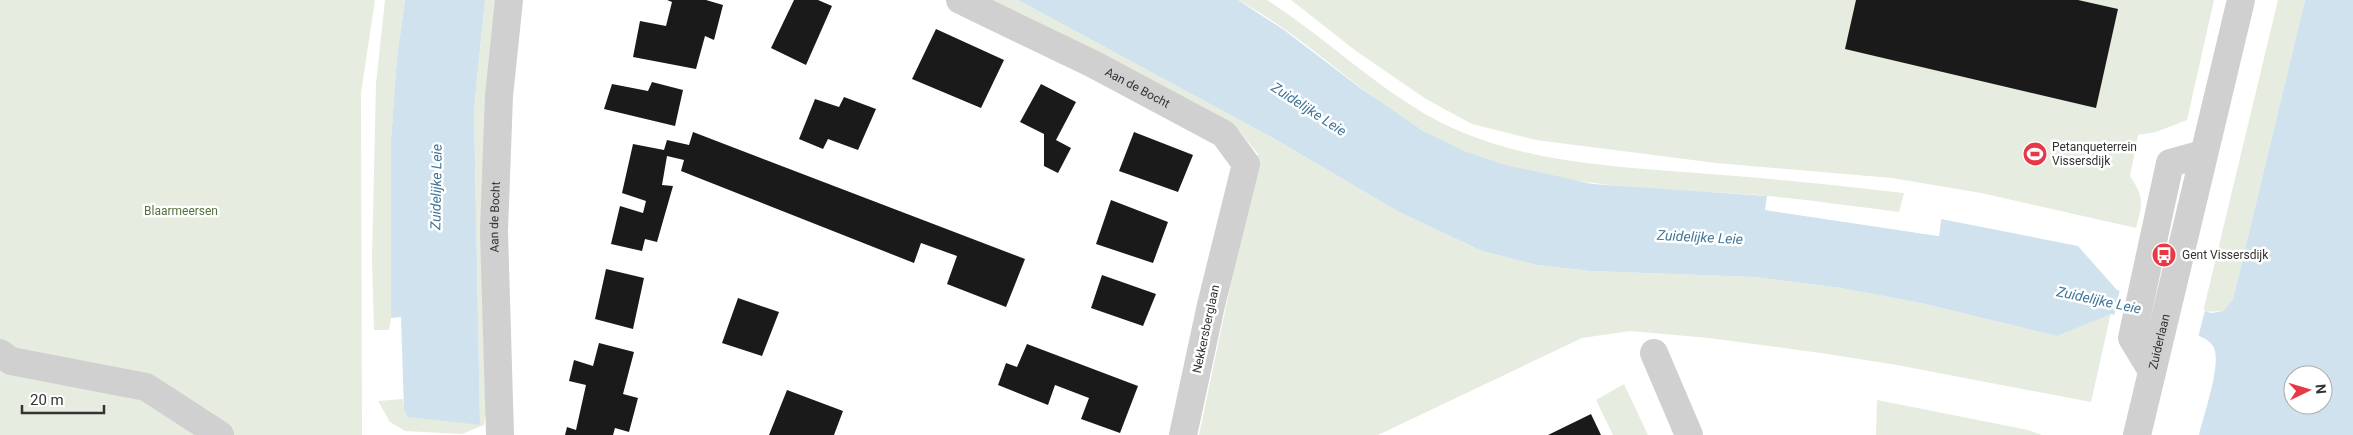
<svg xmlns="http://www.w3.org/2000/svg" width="2353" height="435" viewBox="0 0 2353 435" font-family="Roboto,sans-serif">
<rect width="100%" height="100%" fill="#fff"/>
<path fill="#e6ecdf" d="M0,0H375L361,93L362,435H0Z
M385,0H405L397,57L391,140V318L389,330H374L372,258L376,84Z
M485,0H499L489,394L484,425L462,434L405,431L390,422L378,401L403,399L404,409L480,424L474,109Z
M987,0H1018L1273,138L1399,212L1482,251L1537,265L1590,271L1754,277L1841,288L1921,303L2057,336L2111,313L2091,402L1897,365L1821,353L1709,338L1630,331L1582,338L1378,435H1199L1258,154L1240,132L1231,134Z
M1238,0H1267C1332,41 1392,104 1464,133C1537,163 1619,167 1697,173C1767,178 1835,185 1904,193L1899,212C1852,206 1804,199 1757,195C1659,188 1556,189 1463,151C1379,116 1318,43 1238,0Z
M1291,0H2214L2187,120L2156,132L2138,135L2130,176C2144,197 2143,204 2136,228L1981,193L1892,178L1716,163L1536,140L1472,124L1426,99L1356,51Z
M2278,0H2305L2233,299L2223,311L2203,312Z
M1624,384L1648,435H1613L1596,400Z
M1877,400L2028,430L2042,435H1876Z"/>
<path fill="#cfe2ee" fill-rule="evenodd" d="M405,0H485L474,109L480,425L408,417L404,409L401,317L391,318V140L397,57Z
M1018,0H1238L1284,30L1363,90L1423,131L1464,151L1505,165L1593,184L1767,196L1766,210L1939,236L1941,219L2078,246L2117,290L2212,313L2223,311L2233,299L2305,0H2353V435H2199C2203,416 2223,362 2213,346C2209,340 2204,338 2197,335L2111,314L2057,336L1921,303L1841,288L1754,277L1590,271L1537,265L1482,251L1399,212L1273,138ZM2293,375H2323V405H2293Z"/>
<path fill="#fff" d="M1767,196H1769L1768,208L1937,233L1938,219H1941L1939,236L1765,210Z
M2120,289L2205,310L2198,338L2114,317Z"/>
<path fill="#1a1a1a" d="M667,0H706L723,5L714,40L705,36L696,69L633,57L640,21L666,26L672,2Z
M794,0H818L832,6L806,65L771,48Z
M1856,0H2078L2118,9L2096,108L1845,49Z
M936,29L1004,60L981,108L912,79Z
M652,82L683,90L675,126L604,109L612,84L648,91Z
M1041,84L1076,102L1056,140L1071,148L1058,173L1044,166V134L1020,122Z
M844,97L876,109L858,150L828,139L823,149L799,139L815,99L839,107Z
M693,132L1025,259L1006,307L947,284L957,256L921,243L914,263L681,171L684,160L667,156L662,185L673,186L657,242L645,239L642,251L611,244L620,206L643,213L646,201L622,193L633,144L664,150L667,140L689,145Z
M1134,132L1193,155L1178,192L1119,171Z
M1111,200L1168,222L1153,263L1096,244Z
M606,269L644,278L633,329L595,319Z
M1102,275L1156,294L1143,326L1091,308Z
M738,298L779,312L762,356L722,343Z
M599,343L634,352L623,394L638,398L629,432L615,428L613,435H565L567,427L576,430L586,385L569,381L574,360L593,366Z
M1027,344L1138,386L1120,433L1081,419L1089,398L1055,385L1048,405L998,385L1006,363L1017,367Z
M787,390L843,411L834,435H769Z
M1591,414L1601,435H1548Z"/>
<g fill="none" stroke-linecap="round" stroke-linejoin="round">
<g stroke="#d0d0d0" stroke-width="28">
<path id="s1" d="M960,0L1093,64L1224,134L1246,164L1211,305L1183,435"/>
<path d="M0,353L11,361L146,387L220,435"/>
<path d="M1654,353L1689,435"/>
<path d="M2152,371L2132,338L2170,163L2203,154"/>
<path id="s2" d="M500,435L494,231L499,96L509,0"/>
<path id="s3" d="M2137,435L2241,0"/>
</g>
</g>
<defs>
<symbol id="stadium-disc" viewBox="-11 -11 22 22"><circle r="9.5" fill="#e63946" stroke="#fff"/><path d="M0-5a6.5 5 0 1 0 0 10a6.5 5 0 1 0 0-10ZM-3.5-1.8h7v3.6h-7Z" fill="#fff"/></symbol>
<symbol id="bus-disc" viewBox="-11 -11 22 22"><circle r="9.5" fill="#e63946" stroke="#fff"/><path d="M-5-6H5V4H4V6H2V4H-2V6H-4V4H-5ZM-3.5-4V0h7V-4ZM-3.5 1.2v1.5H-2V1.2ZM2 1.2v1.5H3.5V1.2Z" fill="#fff"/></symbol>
</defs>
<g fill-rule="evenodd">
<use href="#stadium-disc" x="2021" y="140" width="28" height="28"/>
<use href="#bus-disc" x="2150" y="241" width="28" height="28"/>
</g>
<g text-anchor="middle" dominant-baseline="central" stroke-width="5" stroke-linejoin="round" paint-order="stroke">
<g font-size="12" fill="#333" stroke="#fff">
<text stroke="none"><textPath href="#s1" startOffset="198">Aan de Bocht</textPath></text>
<text stroke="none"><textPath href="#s2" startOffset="218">Aan de Bocht</textPath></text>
<text transform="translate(1206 329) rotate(-78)">Nekkersberglaan</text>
<text stroke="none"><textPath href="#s3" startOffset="96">Zuiderlaan</textPath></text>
</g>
<g font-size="12" fill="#333" stroke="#fff" text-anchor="start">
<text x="2052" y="147">Petanqueterrein<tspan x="2052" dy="14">Vissersdijk</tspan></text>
<text x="2182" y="255">Gent Vissersdijk</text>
</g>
<g font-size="12" fill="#56703f" stroke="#fff">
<text x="181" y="211">Blaarmeersen</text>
</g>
<g font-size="14" font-style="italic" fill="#3f7597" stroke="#fff">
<text transform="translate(1309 109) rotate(33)">Zuidelijke Leie</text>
<text transform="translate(436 187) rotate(-89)">Zuidelijke Leie</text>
<text transform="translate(1700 237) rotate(3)">Zuidelijke Leie</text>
<text transform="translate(2099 300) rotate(12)">Zuidelijke Leie</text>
</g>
</g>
<g transform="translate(2308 390) rotate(85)"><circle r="24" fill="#ffffff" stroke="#adadad"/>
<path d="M0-4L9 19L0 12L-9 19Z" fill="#e63946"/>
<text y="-8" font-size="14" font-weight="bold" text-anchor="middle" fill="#333333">N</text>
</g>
<path d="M22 405v8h82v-8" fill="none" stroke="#333333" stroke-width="2.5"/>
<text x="30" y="405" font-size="15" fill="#333333" stroke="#ffffff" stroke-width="4" paint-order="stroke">20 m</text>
</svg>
